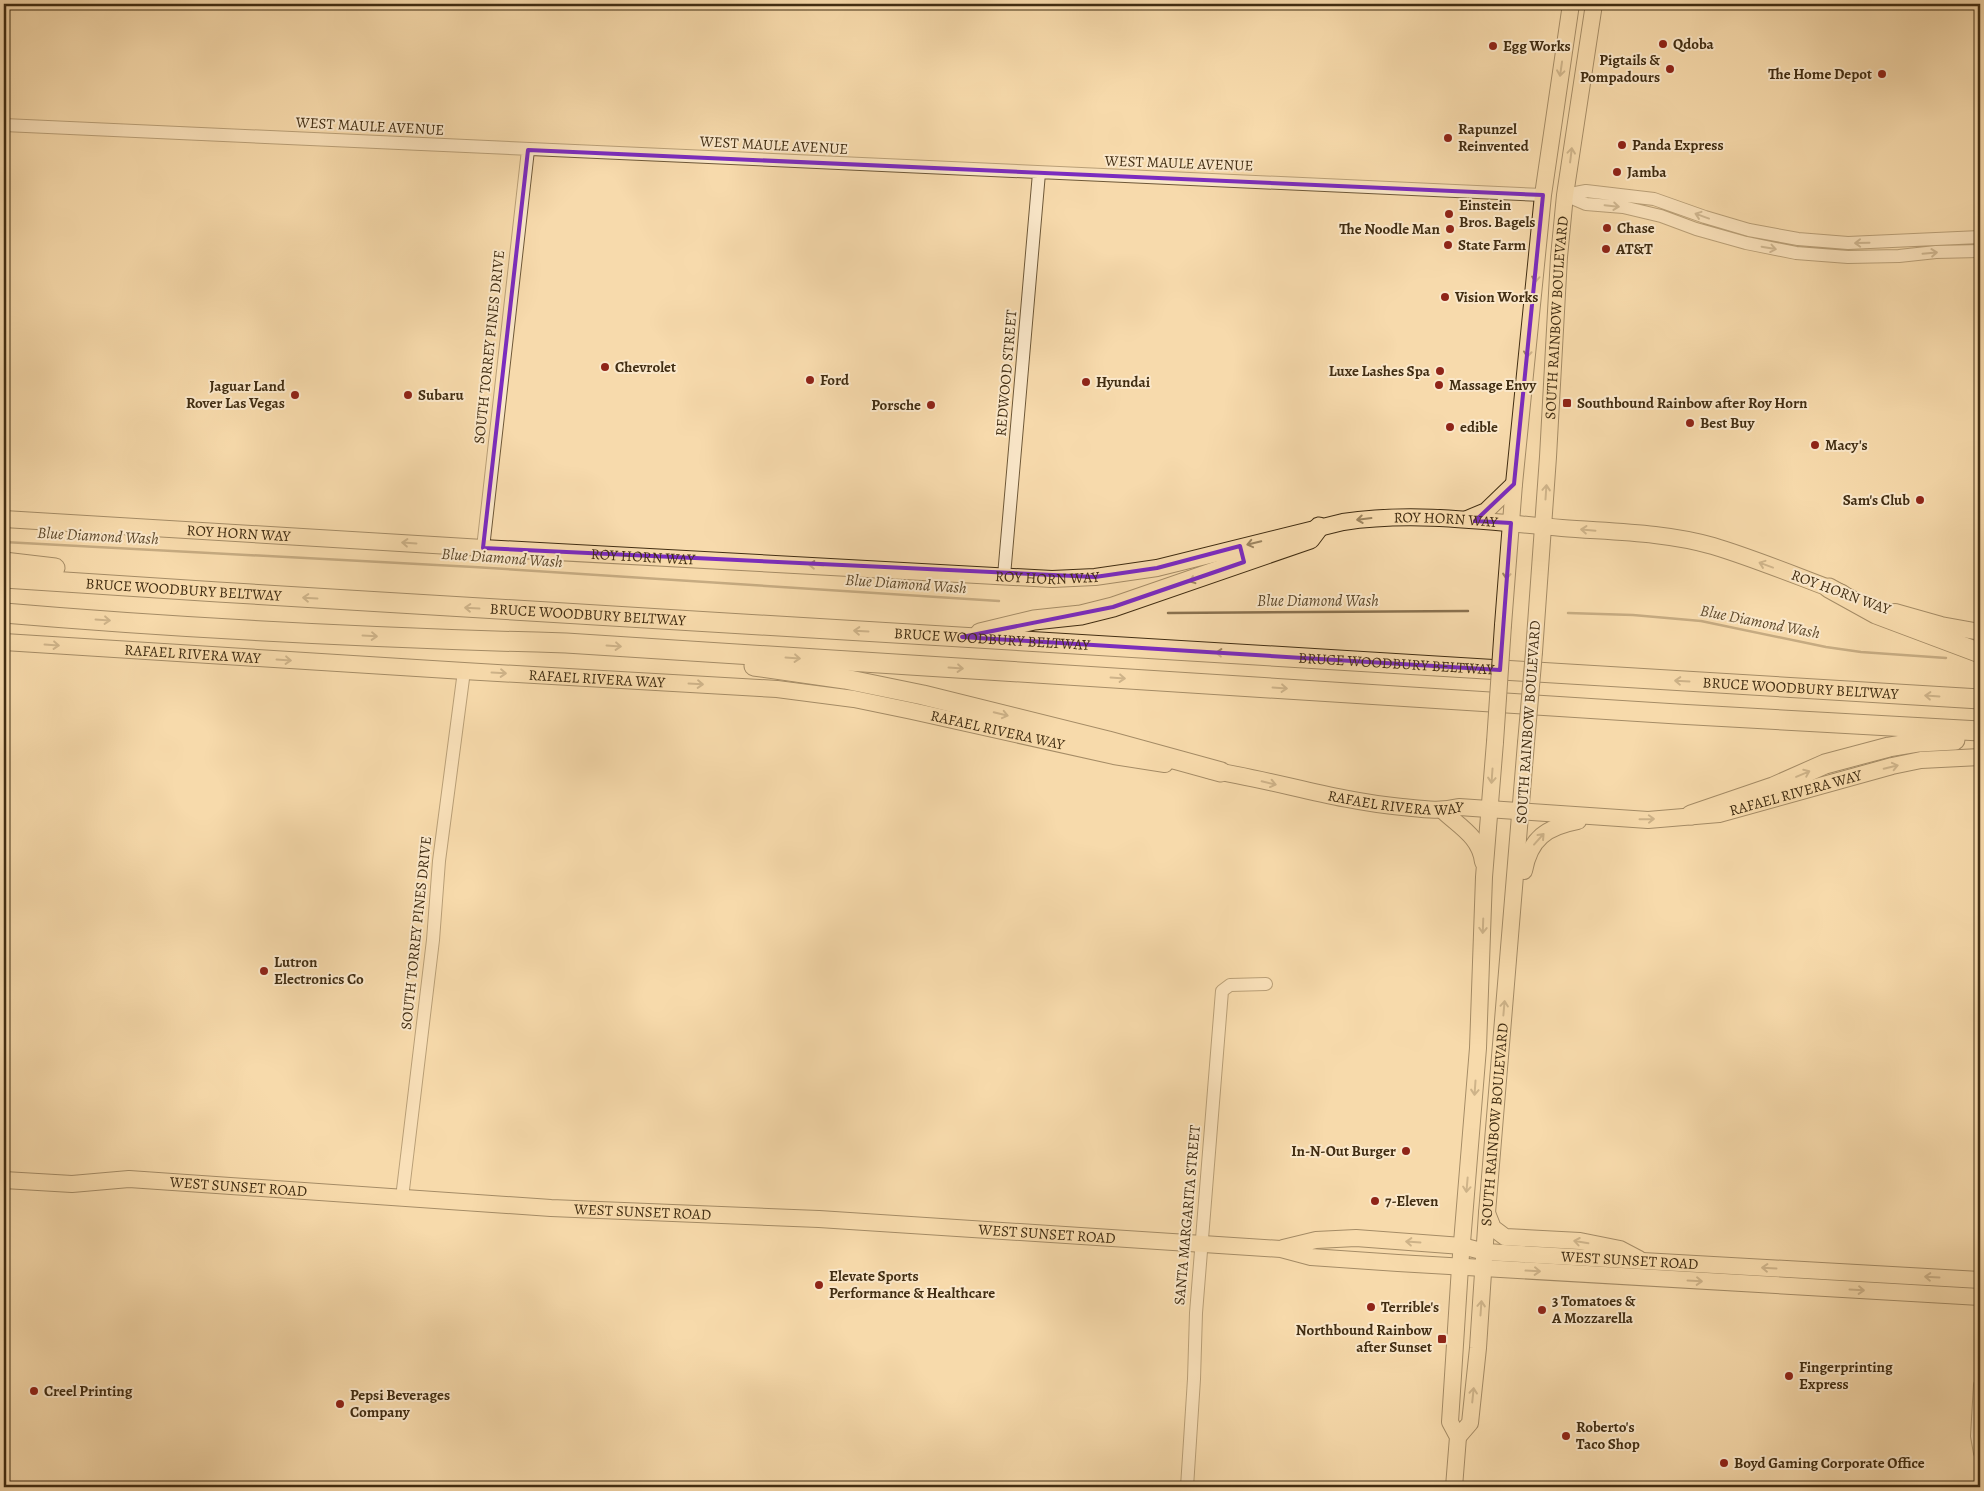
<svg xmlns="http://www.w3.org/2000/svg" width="1984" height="1491" viewBox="0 0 1984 1491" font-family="Alegreya,serif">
<rect width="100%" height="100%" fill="#f7daac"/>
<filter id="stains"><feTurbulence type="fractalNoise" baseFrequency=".004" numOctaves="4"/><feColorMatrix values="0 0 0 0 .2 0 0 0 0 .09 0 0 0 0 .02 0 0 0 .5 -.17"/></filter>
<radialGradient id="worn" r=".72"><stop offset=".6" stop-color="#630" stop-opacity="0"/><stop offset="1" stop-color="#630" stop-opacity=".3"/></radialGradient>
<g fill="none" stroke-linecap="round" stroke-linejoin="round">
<path stroke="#89714f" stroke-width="2.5" d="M4,542L474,567L999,601
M1168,613L1468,611
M1568,613L1633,615L1701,621L1826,647L1861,652L1946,658"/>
<defs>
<path id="minor" d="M4,125L1543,195
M1565,195L1586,204L1623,207L1661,216L1696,229L1746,243L1796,253L1848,257L1899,256L1936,252L1980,251
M1565,195L1586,191L1654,199L1705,217L1749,230L1798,239L1848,243L1980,237
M483,548L528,150
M1004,576L1039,173
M402,1198L433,940L439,861L464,671
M1980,1385L1977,1436L1980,1453
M1187,1487L1194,1379L1196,1313L1222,991L1230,985L1266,984"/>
<g id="major">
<path id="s1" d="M4,519L483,548L1052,579L1095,577L1157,568L1343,522C1415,511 1489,522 1562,528C1612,532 1664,532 1713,546C1756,559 1799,577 1842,593"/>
<path d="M1467,519L1486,511L1514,484"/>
<path d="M1895,612L1941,625L1980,632"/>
<path d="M1503,625L1514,484L1543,195L1571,4"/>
<path id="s2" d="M4,642L464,671L777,689L854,699L912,711L1114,756L1165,764"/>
<path id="s3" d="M1534,652L1548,457L1559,257L1565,195L1594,4"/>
<path id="s4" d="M1209,770C1274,780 1336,801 1402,807C1422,809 1440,812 1459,807L1648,820L1719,814L1892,766L1921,760L1980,757"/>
<path d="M1443,811C1460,827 1480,837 1483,862"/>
<path d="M1524,871C1530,838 1547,827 1578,821"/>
<path id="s5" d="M4,1180L72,1184L129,1179L551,1208L819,1219L1281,1249L1311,1257L1398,1263L1980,1297"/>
<path d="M1487,1213L1493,1228L1505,1237L1580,1241L1620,1249L1639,1259"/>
<path id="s6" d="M1283,1248L1316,1240L1356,1238L1462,1246L1485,1252L1980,1280"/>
<path id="s7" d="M1458,1437L1470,1423L1478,1348L1487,1213L1526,743"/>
<path d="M1454,1487L1458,1437L1450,1422L1460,1267L1478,1048L1484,877L1495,742"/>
</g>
<g id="highway">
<path d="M4,562L55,568"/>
<path id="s8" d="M4,578L218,592L1980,699"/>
<path d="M1829,588L1876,614L1980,653"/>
<path d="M4,613C190,629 378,638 566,643L1677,714L1980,731"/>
<path d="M980,633L1034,620L1081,615L1113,607L1310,539L1319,527"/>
<path d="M754,666L845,679L923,695L1108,741L1221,772"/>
<path d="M1691,815L1773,787L1825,764L1889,747L1919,742L1955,740"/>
</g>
</defs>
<use href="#minor" stroke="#6e5838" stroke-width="14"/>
<use href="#major" stroke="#412d12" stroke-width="18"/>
<use href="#highway" stroke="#412d12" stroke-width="21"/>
<use href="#minor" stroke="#fae7c9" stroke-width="12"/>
<use href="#major" stroke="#f7daac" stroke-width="16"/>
<use href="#highway" stroke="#f7daac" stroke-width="19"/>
<defs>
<path id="major-bridge" d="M1495,742L1503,625
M1526,743L1534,652"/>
</defs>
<use href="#major-bridge" stroke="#412d12" stroke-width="18" stroke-linecap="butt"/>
<use href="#major-bridge" stroke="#f7daac" stroke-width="16"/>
</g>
<defs><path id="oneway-shaft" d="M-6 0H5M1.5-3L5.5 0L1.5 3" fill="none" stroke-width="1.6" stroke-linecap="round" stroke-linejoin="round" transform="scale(1.25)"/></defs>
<g stroke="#9c845f">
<use href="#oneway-shaft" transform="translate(1561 69) rotate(98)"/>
<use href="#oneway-shaft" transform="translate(1571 155) rotate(-83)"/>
<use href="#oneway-shaft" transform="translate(1536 275) rotate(95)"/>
<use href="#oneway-shaft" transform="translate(1528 350) rotate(96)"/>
<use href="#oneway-shaft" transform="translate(1546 492) rotate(-86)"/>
<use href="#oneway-shaft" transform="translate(1364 519) rotate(173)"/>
<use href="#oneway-shaft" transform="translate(1588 530) rotate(-175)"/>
<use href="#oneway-shaft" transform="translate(409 543) rotate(-176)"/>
<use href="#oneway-shaft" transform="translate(1254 543) rotate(166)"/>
<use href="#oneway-shaft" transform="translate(816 565) rotate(-177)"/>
<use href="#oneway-shaft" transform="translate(1766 565) rotate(-160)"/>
<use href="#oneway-shaft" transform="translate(1507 572) rotate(94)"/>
<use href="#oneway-shaft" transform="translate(1196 579) rotate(161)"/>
<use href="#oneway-shaft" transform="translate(310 598) rotate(-177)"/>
<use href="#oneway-shaft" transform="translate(472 608) rotate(-177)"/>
<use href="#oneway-shaft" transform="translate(103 620) rotate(4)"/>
<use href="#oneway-shaft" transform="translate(861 631) rotate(-177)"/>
<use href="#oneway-shaft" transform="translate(370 636) rotate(3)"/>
<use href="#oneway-shaft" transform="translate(52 645) rotate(4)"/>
<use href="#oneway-shaft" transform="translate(614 646) rotate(4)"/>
<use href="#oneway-shaft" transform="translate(1223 653) rotate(-176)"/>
<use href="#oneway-shaft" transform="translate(793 658) rotate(4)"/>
<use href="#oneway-shaft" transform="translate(284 660) rotate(4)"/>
<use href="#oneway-shaft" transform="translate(956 668) rotate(4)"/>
<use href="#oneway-shaft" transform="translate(499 673) rotate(3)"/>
<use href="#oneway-shaft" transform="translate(1118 678) rotate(4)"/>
<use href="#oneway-shaft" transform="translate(1682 681) rotate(-177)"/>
<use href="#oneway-shaft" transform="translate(696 684) rotate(3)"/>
<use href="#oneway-shaft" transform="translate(1280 688) rotate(4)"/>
<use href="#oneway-shaft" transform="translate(1932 696) rotate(-176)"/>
<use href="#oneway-shaft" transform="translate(1001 714) rotate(14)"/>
<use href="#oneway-shaft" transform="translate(1891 767) rotate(-14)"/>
<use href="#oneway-shaft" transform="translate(1803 774) rotate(-23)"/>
<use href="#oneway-shaft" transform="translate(1492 776) rotate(94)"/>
<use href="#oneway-shaft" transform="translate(1269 783) rotate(13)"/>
<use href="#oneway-shaft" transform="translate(1647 819) rotate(-1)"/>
<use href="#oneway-shaft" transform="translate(1539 839) rotate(-48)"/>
<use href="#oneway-shaft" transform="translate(1483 926) rotate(92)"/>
<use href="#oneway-shaft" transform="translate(1504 1008) rotate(-85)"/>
<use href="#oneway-shaft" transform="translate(1475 1088) rotate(94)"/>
<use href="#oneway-shaft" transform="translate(1467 1185) rotate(95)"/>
<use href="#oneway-shaft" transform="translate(1413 1242) rotate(-176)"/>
<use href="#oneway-shaft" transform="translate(1581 1242) rotate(-171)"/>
<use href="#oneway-shaft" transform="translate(1769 1268) rotate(-177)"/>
<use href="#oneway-shaft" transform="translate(1533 1271) rotate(3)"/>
<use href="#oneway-shaft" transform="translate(1932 1277) rotate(-177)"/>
<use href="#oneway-shaft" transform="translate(1695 1281) rotate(3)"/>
<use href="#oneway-shaft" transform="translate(1857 1290) rotate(3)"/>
<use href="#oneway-shaft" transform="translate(1481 1308) rotate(-86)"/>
<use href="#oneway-shaft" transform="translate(1473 1395) rotate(-84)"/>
</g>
<g stroke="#9e8a6e">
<use href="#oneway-shaft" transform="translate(1612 206) rotate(6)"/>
<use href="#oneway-shaft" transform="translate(1702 216) rotate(-160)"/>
<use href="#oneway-shaft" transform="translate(1862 243) rotate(179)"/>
<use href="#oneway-shaft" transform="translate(1769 248) rotate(10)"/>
<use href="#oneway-shaft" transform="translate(1930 253) rotate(-5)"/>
</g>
<path d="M0 0H1984V1491H0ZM528,150L1543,195L1514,484L1475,521L1511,523L1500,670L962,637L1113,607L1244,562L1240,546L1157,568L1095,577L483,548Z" fill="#f7daac" fill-opacity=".55" fill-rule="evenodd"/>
<path fill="none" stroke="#7b2cbf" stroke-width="4" stroke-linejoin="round" d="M528,150L1543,195L1514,484L1475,521L1511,523L1500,670L962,637L1113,607L1244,562L1240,546L1157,568L1095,577L483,548Z"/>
<g fill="#8f2418" stroke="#fae7c9" stroke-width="2">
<circle cx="1663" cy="44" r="5"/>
<circle cx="1493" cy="46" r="5"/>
<circle cx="1670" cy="69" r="5"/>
<circle cx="1882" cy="74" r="5"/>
<circle cx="1448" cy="138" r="5"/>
<circle cx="1622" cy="145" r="5"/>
<circle cx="1617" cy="172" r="5"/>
<circle cx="1449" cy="214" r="5"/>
<circle cx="1607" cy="228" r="5"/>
<circle cx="1450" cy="229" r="5"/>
<circle cx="1448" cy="245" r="5"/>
<circle cx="1606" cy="249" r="5"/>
<circle cx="1445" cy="297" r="5"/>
<circle cx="605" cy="367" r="5"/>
<circle cx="1440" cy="371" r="5"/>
<circle cx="810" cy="380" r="5"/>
<circle cx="1086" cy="382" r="5"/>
<circle cx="1439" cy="385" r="5"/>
<circle cx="295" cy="395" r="5"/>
<circle cx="408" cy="395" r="5"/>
<rect x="1562" y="398" width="10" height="10" rx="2.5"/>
<circle cx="931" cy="405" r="5"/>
<circle cx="1690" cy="423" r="5"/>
<circle cx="1450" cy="427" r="5"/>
<circle cx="1815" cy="445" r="5"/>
<circle cx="1920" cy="500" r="5"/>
<circle cx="264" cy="971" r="5"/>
<circle cx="1406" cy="1151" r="5"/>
<circle cx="1375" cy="1201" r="5"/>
<circle cx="819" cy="1285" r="5"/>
<circle cx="1371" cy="1307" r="5"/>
<circle cx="1542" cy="1310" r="5"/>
<rect x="1437" y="1334" width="10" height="10" rx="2.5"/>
<circle cx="1789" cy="1376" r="5"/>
<circle cx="34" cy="1391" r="5"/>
<circle cx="340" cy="1404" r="5"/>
<circle cx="1566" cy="1436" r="5"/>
<circle cx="1724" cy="1463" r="5"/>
</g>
<g text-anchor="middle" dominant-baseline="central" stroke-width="4" stroke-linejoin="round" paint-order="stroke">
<g font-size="15" font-weight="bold" fill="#412d12" stroke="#fae7c9" text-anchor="start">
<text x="1673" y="44">Qdoba</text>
<text x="1503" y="46">Egg Works</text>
<text x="1660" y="60" text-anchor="end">Pigtails &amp;<tspan x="1660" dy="17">Pompadours</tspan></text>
<text x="1872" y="74" text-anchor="end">The Home Depot</text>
<text x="1458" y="129">Rapunzel<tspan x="1458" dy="17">Reinvented</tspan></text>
<text x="1632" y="145">Panda Express</text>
<text x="1627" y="172">Jamba</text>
<text x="1459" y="205">Einstein<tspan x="1459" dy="17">Bros. Bagels</tspan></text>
<text x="1617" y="228">Chase</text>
<text x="1440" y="229" text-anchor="end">The Noodle Man</text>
<text x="1458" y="245">State Farm</text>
<text x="1616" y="249">AT&amp;T</text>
<text x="1455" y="297">Vision Works</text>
<text x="615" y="367">Chevrolet</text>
<text x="1430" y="371" text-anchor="end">Luxe Lashes Spa</text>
<text x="820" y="380">Ford</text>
<text x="1096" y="382">Hyundai</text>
<text x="1449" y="385">Massage Envy</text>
<text x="285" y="386" text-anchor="end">Jaguar Land<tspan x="285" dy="17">Rover Las Vegas</tspan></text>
<text x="418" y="395">Subaru</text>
<text x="1577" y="403">Southbound Rainbow after Roy Horn</text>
<text x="921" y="405" text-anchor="end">Porsche</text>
<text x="1700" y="423">Best Buy</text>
<text x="1460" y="427">edible</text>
<text x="1825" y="445">Macy's</text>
<text x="1910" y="500" text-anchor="end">Sam's Club</text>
<text x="274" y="962">Lutron<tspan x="274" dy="17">Electronics Co</tspan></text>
<text x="1396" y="1151" text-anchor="end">In-N-Out Burger</text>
<text x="1385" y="1201">7-Eleven</text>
<text x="829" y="1276">Elevate Sports<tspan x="829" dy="17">Performance &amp; Healthcare</tspan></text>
<text x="1552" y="1301">3 Tomatoes &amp;<tspan x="1552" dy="17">A Mozzarella</tspan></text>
<text x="1381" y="1307">Terrible's</text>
<text x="1432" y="1330" text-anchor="end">Northbound Rainbow<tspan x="1432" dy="17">after Sunset</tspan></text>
<text x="1799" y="1367">Fingerprinting<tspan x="1799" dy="17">Express</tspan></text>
<text x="44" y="1391">Creel Printing</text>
<text x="350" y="1395">Pepsi Beverages<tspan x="350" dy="17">Company</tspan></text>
<text x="1576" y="1427">Roberto's<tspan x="1576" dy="17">Taco Shop</tspan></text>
<text x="1734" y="1463">Boyd Gaming Corporate Office</text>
</g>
<g font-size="15" fill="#412d12" stroke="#fae7c9">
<text transform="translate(370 126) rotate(3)">WEST MAULE AVENUE</text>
<text transform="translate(774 145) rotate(3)">WEST MAULE AVENUE</text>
<text transform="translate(1179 163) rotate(2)">WEST MAULE AVENUE</text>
<text stroke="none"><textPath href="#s3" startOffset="335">SOUTH RAINBOW BOULEVARD</textPath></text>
<text transform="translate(489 347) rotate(-84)">SOUTH TORREY PINES DRIVE</text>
<text transform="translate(1006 373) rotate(-85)">REDWOOD STREET</text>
<text stroke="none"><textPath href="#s1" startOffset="1450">ROY HORN WAY</textPath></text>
<text stroke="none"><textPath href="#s1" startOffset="235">ROY HORN WAY</textPath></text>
<text stroke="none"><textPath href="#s1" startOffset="640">ROY HORN WAY</textPath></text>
<text stroke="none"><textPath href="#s1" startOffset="1045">ROY HORN WAY</textPath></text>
<text stroke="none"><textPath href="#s8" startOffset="180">BRUCE WOODBURY BELTWAY</textPath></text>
<text transform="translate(1841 592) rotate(20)">ROY HORN WAY</text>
<text stroke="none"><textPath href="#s8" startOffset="585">BRUCE WOODBURY BELTWAY</textPath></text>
<text stroke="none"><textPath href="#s8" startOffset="990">BRUCE WOODBURY BELTWAY</textPath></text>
<text stroke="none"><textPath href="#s2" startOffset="189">RAFAEL RIVERA WAY</textPath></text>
<text stroke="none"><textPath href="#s8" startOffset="1395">BRUCE WOODBURY BELTWAY</textPath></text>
<text stroke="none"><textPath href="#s2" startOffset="594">RAFAEL RIVERA WAY</textPath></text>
<text stroke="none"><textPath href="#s8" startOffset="1800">BRUCE WOODBURY BELTWAY</textPath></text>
<text transform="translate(1528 722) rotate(-86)">SOUTH RAINBOW BOULEVARD</text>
<text stroke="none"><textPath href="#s2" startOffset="999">RAFAEL RIVERA WAY</textPath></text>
<text stroke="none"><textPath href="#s4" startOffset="594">RAFAEL RIVERA WAY</textPath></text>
<text stroke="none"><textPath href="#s4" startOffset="190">RAFAEL RIVERA WAY</textPath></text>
<text transform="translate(416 933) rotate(-84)">SOUTH TORREY PINES DRIVE</text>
<text stroke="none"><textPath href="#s7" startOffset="318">SOUTH RAINBOW BOULEVARD</textPath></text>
<text stroke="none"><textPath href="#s5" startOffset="235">WEST SUNSET ROAD</textPath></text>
<text stroke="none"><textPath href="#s5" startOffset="640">WEST SUNSET ROAD</textPath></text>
<text transform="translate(1187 1215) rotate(-85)">SANTA MARGARITA STREET</text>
<text stroke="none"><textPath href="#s5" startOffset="1045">WEST SUNSET ROAD</textPath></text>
<text stroke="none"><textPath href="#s6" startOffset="349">WEST SUNSET ROAD</textPath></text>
</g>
<g font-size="16" font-style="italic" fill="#5f4a2c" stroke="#fae7c9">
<text transform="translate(98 536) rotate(3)">Blue Diamond Wash</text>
<text transform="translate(502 558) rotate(4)">Blue Diamond Wash</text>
<text transform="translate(906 584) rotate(4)">Blue Diamond Wash</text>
<text x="1318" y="601">Blue Diamond Wash</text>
<text transform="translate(1760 622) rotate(11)">Blue Diamond Wash</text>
</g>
</g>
<rect width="1984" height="1491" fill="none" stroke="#f7daac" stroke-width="20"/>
<rect x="5" y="5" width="1974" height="1481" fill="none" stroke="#412d12" stroke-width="2.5"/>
<rect x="10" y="10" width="1964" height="1471" fill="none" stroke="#412d12"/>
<rect width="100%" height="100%" filter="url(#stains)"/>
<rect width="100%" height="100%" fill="url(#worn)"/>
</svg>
